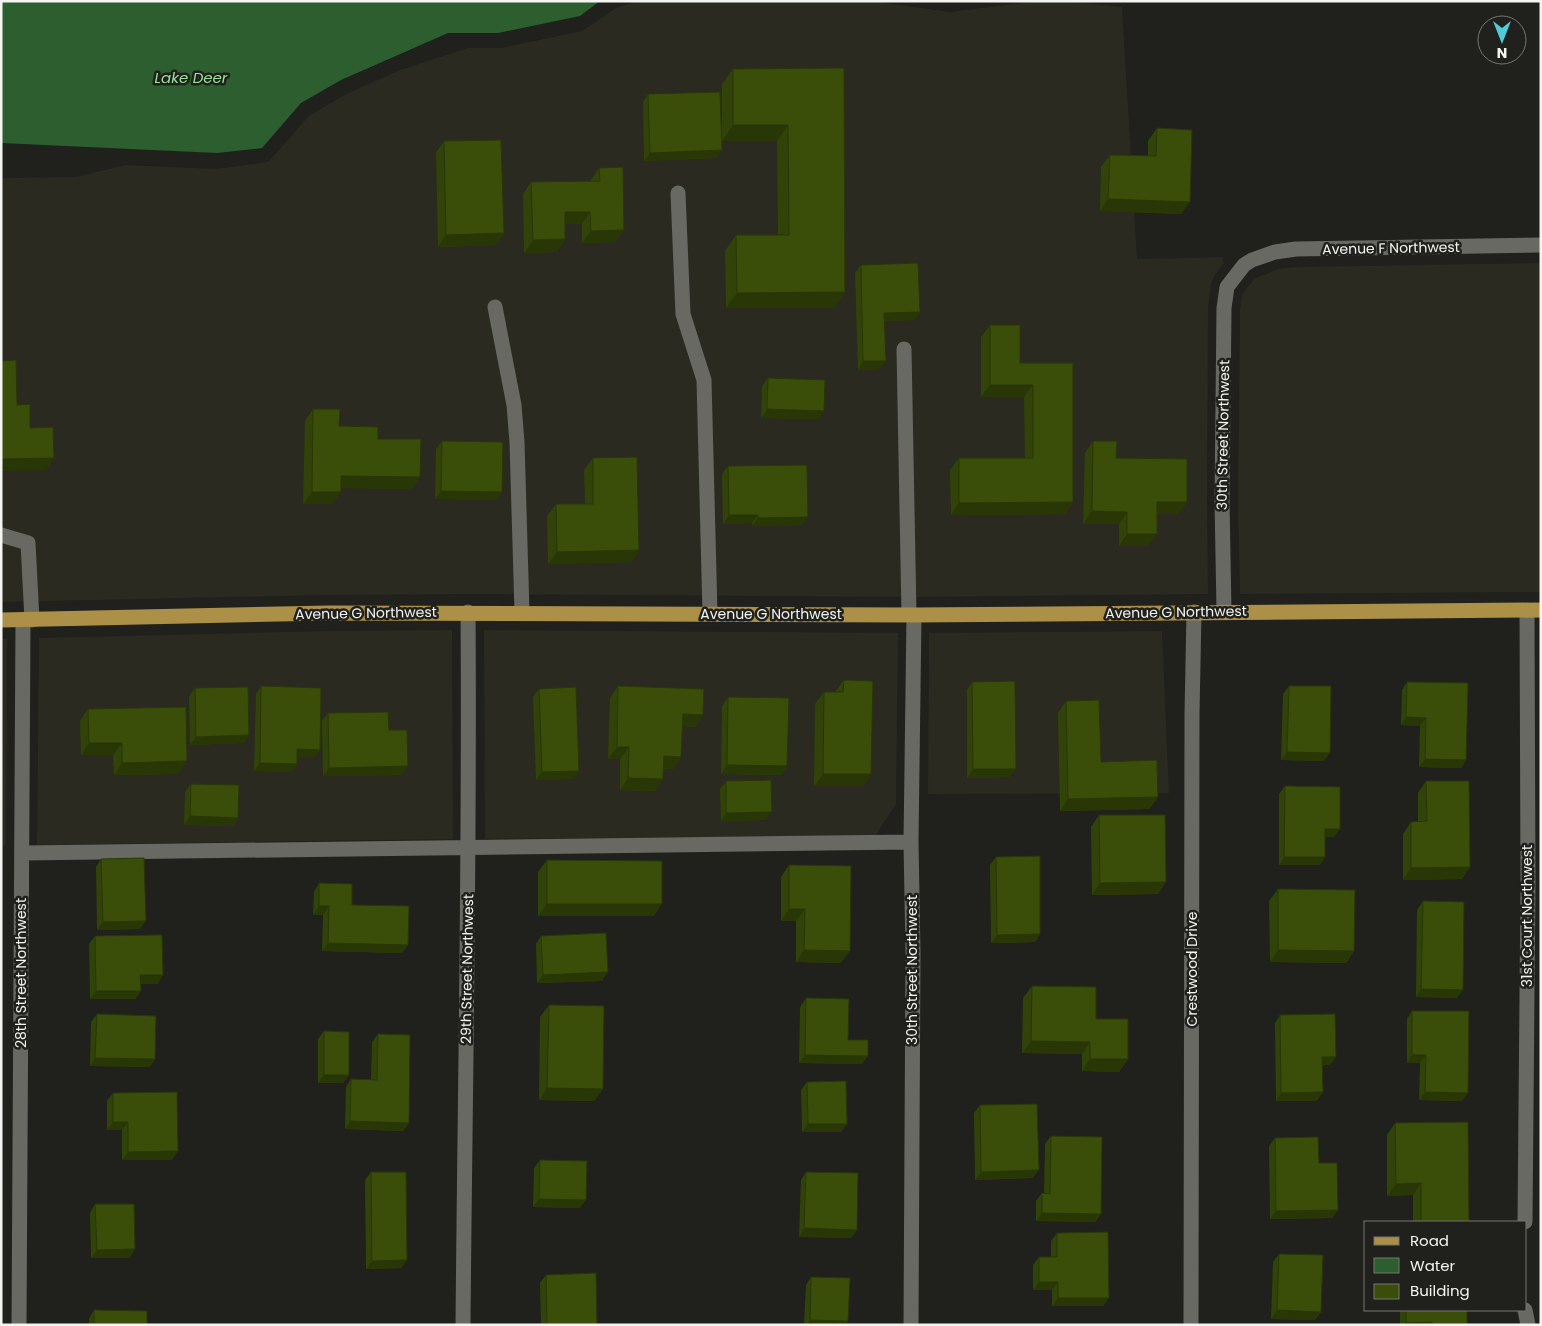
<svg xmlns="http://www.w3.org/2000/svg" width="1542" height="1326" viewBox="0 0 1542 1326" font-family="Poppins,sans-serif">
<rect width="100%" height="100%" fill="#20201c"/>
<path fill="#2a2a20" d="M638,1H871L950,12L1037,1H1066L1122,7L1137,259L1226,257L1222,259L1224,263L1215,275L1211,284L1208,308L1207,501L1208,594L914,597L484,594L329,595L1,602V178L76,177L125,165L216,169L268,162L309,116L346,94L400,70L468,48H501L582,31L616,8Z
M1541,263V592L1240,594L1238,501L1240,310L1242,294L1254,279L1278,269L1297,267Z
M452,630L453,839L37,845L39,638L330,631Z
M484,630L898,633L896,804L875,836L485,839Z
M1162,631L1169,793L928,794L929,633Z
M1,638L7,639L6,845H1Z"/>
<path fill="#2c5e2f" d="M1,1H600L580,16L498,33H448L341,80L301,103L262,148L217,153L1,143Z"/>
<g fill="none" stroke-linecap="round" stroke-linejoin="round">
<path stroke="#696963" stroke-width="15" d="M678,193L683,314L704,380L710,613
M495,307L514,405L517,442L522,612
M904,349L909,615
M1,535L28,543L32,620
M1224,611L1222,501L1224,308L1227,287L1244,265L1252,260L1275,252L1296,249L1541,245
M22,853L911,842
M1525,1222L1528,882L1527,610
M1525,1310L1528,1325
M19,1325L23,621
M463,1325C465,1087 470,850 468,612
M911,1325L913,953L911,842L914,615
M1191,1325L1192,714L1194,612"/>
<path stroke="#ac9047" stroke-width="15" d="M1,620L329,613L914,615L1541,610"/>
</g>
<path fill="#324309" d="M844,68L834,308H726L725,251L736,235H778L777,141H722V84L733,69Z
M648,94L722,150L716,158L644,161L643,102Z
M1157,128L1181,214L1100,211L1101,167L1110,155L1148,156V141Z
M444,141L504,233L495,245L438,247L436,153Z
M599,168L624,230L615,242L582,243V224H565V239L557,252L524,253L523,194L531,182L591,181V180Z
M861,265L920,312L914,320L885,321L880,369L858,370L855,273Z
M990,325L1020,363H1073V502L1065,514L951,515L950,470L959,458H1025L1024,397H981V337Z
M768,378L824,411L818,419L761,418L762,386Z
M313,409L339,426L378,439L412,489L341,488L332,504H303L305,421Z
M442,441L502,492L496,500L435,499L436,449Z
M1093,441L1116,458L1187,502L1178,514H1157V534L1148,546H1119V524H1083L1085,453Z
M593,458L639,550L631,562L548,564L547,516L556,504H585L584,470Z
M728,466L802,525L752,526V523L723,524L722,474Z
M844,680L871,774L863,786H814L815,704L824,692H835Z
M972,682L1010,777L967,778V690Z
M1407,682L1466,760L1461,768L1419,767L1420,726L1401,725L1402,690Z
M261,686L314,758H297V764L292,772L254,771L256,694Z
M618,686L703,715L695,727L682,726L681,757L673,769H664L655,791L620,790V759H608L610,698Z
M1289,686L1324,761L1281,760L1283,694Z
M195,688L249,735L243,743L190,745L189,696Z
M539,689L579,771L573,779L536,780L533,697Z
M728,697L787,766L781,775L721,774L722,706Z
M1066,701L1101,762L1158,797L1149,809L1060,811L1058,713Z
M88,709L178,774L114,775L113,755H81L80,721Z
M328,713L389,730L402,775L323,776L322,721Z
M726,781L766,820L721,821L720,789Z
M1426,781L1470,867L1462,879L1403,880V834L1411,822H1418V793Z
M191,784L238,818L233,826L184,825L185,792Z
M1285,786L1334,837H1325L1320,865H1279V794Z
M1099,815L1158,894L1092,895L1091,827Z
M996,857L1040,934L1035,942L991,943L990,865Z
M101,859L140,929L97,930L96,867Z
M547,860L654,916H538V872Z
M789,865L841,963L796,962V921H781V877Z
M319,883L352,905L402,953L322,951L323,915H313L314,892Z
M1278,889L1354,951L1346,963L1270,962L1269,901Z
M1423,901L1457,998L1416,997L1417,910Z
M95,936L163,975L157,984H141V991L135,999H90L89,944Z
M541,936L602,981L537,983L536,944Z
M1032,986L1096,1019L1128,1059L1119,1072L1082,1071V1054L1022,1053L1023,998Z
M806,998L848,1040L862,1064L799,1063L800,1007Z
M549,1005L603,1089L594,1101L539,1100L540,1017Z
M1412,1011L1462,1101L1419,1100L1420,1063H1407V1019Z
M97,1014L150,1067L90,1066L91,1022Z
M1280,1015L1330,1065H1322L1317,1101H1276L1275,1023Z
M324,1031L349,1075L343,1083H318V1039Z
M378,1034L409,1123L403,1131L345,1129L346,1087L351,1079L371,1080L372,1042Z
M807,1082L841,1132H802L801,1090Z
M113,1093L172,1160H122V1130H107V1101Z
M980,1105L1033,1178L975,1180L974,1113Z
M1395,1123L1468,1222H1413V1195L1387,1196V1135Z
M1051,1136L1101,1214L1095,1222L1036,1221V1201L1042,1193H1044L1045,1144Z
M1275,1138L1319,1163L1338,1210L1332,1218L1270,1219L1269,1146Z
M540,1160L580,1208L533,1207L534,1168Z
M371,1172L401,1268L366,1269L365,1180Z
M806,1172L857,1230L851,1238L799,1237L801,1180Z
M95,1204L130,1258H91L90,1213Z
M1057,1233L1109,1298L1103,1306H1052V1290H1033V1265L1039,1257H1051V1241Z
M1279,1254L1315,1320L1271,1319L1273,1262Z
M546,1275L597,1325H541L540,1283Z
M811,1277L846,1325H804L806,1285Z
M94,1310L147,1325H89V1319Z
M1400,1310H1467V1325H1400Z"/>
<path fill="#293707" d="M733,125H788L777,141H722Z
M722,150L716,158L644,161L650,153Z
M1108,199L1190,202L1181,214L1100,211Z
M565,212H590L582,224H556Z
M624,230L615,242L582,243L591,231Z
M504,233L495,245L438,247L446,235Z
M565,239L557,252L524,253L533,240Z
M845,292L834,308H726L737,293Z
M920,312L914,320L879,321L884,313Z
M863,361H886L880,369L858,370Z
M990,385H1033L1024,397H981Z
M767,409L824,411L818,419L761,418Z
M54,458L46,470L1,471V459Z
M341,476L420,477L412,489L333,488Z
M441,491L502,492L496,500L435,499Z
M312,492H341L332,504H303Z
M1073,502L1065,514L951,515L959,503Z
M1157,502H1187L1178,514H1149Z
M1092,511L1127,512L1119,524H1083Z
M729,515H758L752,523L723,524Z
M808,517L802,525L752,526L758,518Z
M1127,534H1157L1148,546H1119Z
M639,550L631,562L548,564L557,552Z
M683,714L703,715L695,727L674,726Z
M1406,717L1426,718L1420,726L1401,725Z
M249,735L243,743L190,745L196,737Z
M89,743H122L113,755H81Z
M617,747H629L620,759H608Z
M297,749L320,750L314,758H292Z
M1287,752L1330,753L1324,761L1281,760Z
M664,756L681,757L673,769L655,768Z
M1425,759L1466,760L1461,768L1419,767Z
M187,761L178,774L114,775L122,763Z
M260,763L297,764L292,772L254,771Z
M727,765L787,766L781,775L721,774Z
M408,766L402,775L323,776L329,768Z
M973,769H1016L1010,777L967,778Z
M579,771L573,779L536,780L542,772Z
M823,774H871L863,786H814Z
M628,778L663,779L655,791L620,790Z
M1158,797L1149,809L1060,811L1068,799Z
M772,812L766,820L721,821L726,813Z
M190,816L238,818L233,826L184,825Z
M1325,829H1340L1334,837H1320Z
M1284,857H1325L1320,865H1279Z
M1470,867L1462,879L1403,880L1411,868Z
M1166,882L1158,894L1092,895L1100,883Z
M547,904H662L654,916H538Z
M319,906H329L323,915H313Z
M789,909H805L796,921H781Z
M146,921L140,929L97,930L103,922Z
M1040,934L1035,942L991,943L997,935Z
M328,943L408,945L402,953L322,951Z
M804,950L850,951L841,963L796,962Z
M1278,950L1354,951L1346,963L1270,962Z
M608,972L602,981L537,983L543,975Z
M140,975H163L157,984H135Z
M1421,989L1463,990L1457,998L1416,997Z
M96,991H141L135,999H90Z
M1031,1041L1090,1042L1082,1054L1022,1053Z
M805,1055L868,1056L862,1064L799,1063Z
M1412,1055H1426L1420,1063H1407Z
M1322,1057H1336L1330,1065H1316Z
M95,1058L155,1059L150,1067L90,1066Z
M1090,1059H1128L1119,1072L1082,1071Z
M324,1075H349L343,1083H318Z
M547,1088L603,1089L594,1101L539,1100Z
M1323,1092L1317,1101H1276L1281,1093Z
M1425,1092L1468,1093L1462,1101L1419,1100Z
M350,1121L409,1123L403,1131L345,1129Z
M113,1122H128L122,1130H107Z
M808,1124H847L841,1132H802Z
M178,1151L172,1160H122L128,1152Z
M1039,1170L1033,1178L975,1180L981,1172Z
M1421,1183L1413,1195L1387,1196L1396,1184Z
M539,1199L586,1200L580,1208L533,1207Z
M1338,1210L1332,1218L1270,1219L1276,1211Z
M1042,1213L1101,1214L1095,1222L1036,1221Z
M1421,1221H1469L1468,1222H1421Z
M804,1228L857,1230L851,1238L799,1237Z
M135,1249L130,1258H91L97,1250Z
M407,1260L401,1268L366,1269L372,1261Z
M1039,1282H1058L1052,1290H1033Z
M1058,1298H1109L1103,1306H1052Z
M1277,1310L1321,1312L1315,1320L1271,1319Z
M810,1320L848,1321L846,1325H806Z
M1432,1322L1430,1325H1405L1406,1323Z"/>
<path fill="#3a4e0a" stroke="#293707" d="M844,68L845,292L737,293L736,235H789L788,125H733V69Z
M720,92L722,150L650,153L648,94Z
M1157,128L1192,130L1190,202L1108,199L1110,155L1156,156Z
M501,140L504,233L446,235L444,141Z
M623,167L624,230L591,231L590,212H565V239L533,240L531,182L600,181L599,168Z
M918,263L920,312L884,313L886,361H863L861,265Z
M990,325H1020V363H1073V502L959,503V458H1033V385H990Z
M16,360L17,405L30,404V428L53,427L54,458L1,459V361Z
M768,378L825,380L824,411L767,409Z
M313,409H340L339,426L378,427V439H421L420,477L341,476V492H312Z
M442,441L503,442L502,492L441,491Z
M1093,441H1117L1116,458L1187,459V502H1157V534H1127V512L1092,511Z
M637,457L639,550L557,552L556,504H593V458Z
M807,465L808,517L758,518V515H729L728,466Z
M844,680L873,681L871,774H823L824,692H843Z
M1015,681L1016,769H973L972,682Z
M1407,682L1468,683L1466,760L1425,759L1426,718L1406,717Z
M261,686L321,688L320,750L297,749V764L260,763Z
M618,686L704,689L703,715L683,714L681,757L664,756L663,779L628,778L629,747H617Z
M1289,686H1331L1330,753L1287,752Z
M248,687L249,735L196,737L195,688Z
M576,687L579,771L542,772L539,689Z
M728,697L789,698L787,766L727,765Z
M1099,700L1101,762L1157,760L1158,797L1068,799L1066,701Z
M186,707L187,761L122,763V743H89L88,709Z
M388,712L389,730H407L408,766L329,768L328,713Z
M771,780L772,812L726,813V781Z
M1426,781H1469L1470,867L1411,868V822L1427,821Z
M191,784L239,785L238,818L190,816Z
M1285,786L1340,787V829H1325V857H1284Z
M1099,815H1165L1166,882L1100,883Z
M1040,856V934L997,935L996,857Z
M144,858L146,921L103,922L101,859Z
M547,860L662,861V904H547Z
M789,865L851,866L850,951L804,950L805,909H789Z
M319,883L352,884V905L409,906L408,945L328,943L329,906H319Z
M1278,889L1355,890L1354,951L1278,950Z
M1423,901L1464,902L1463,990L1421,989Z
M606,933L608,972L543,975L541,936Z
M162,935L163,975H140L141,991H96L95,936Z
M1032,986L1096,987V1019H1128V1059H1090V1042L1031,1041Z
M806,998L849,999L848,1040H868V1056L805,1055Z
M549,1005L604,1006L603,1089L547,1088Z
M1412,1011H1469L1468,1093L1425,1092L1426,1055H1412Z
M97,1014L156,1016L155,1059L95,1058Z
M1335,1014L1336,1057H1322L1323,1092L1281,1093L1280,1015Z
M324,1031L349,1032V1075H324Z
M378,1034L410,1035L409,1123L350,1121L351,1079L377,1080Z
M846,1081L847,1124H808L807,1082Z
M177,1092L178,1151L128,1152V1122H113V1093Z
M1037,1104L1039,1170L981,1172L980,1105Z
M1468,1122L1469,1221H1421V1183L1396,1184L1395,1123Z
M1051,1136L1102,1137L1101,1214L1042,1213V1193L1050,1194Z
M1318,1137L1319,1163H1337L1338,1210L1276,1211L1275,1138Z
M540,1160L587,1161L586,1200L539,1199Z
M371,1172H406L407,1260L372,1261Z
M806,1172L858,1173L857,1230L804,1228Z
M95,1204H134L135,1249L97,1250Z
M1108,1232L1109,1298H1058V1282H1039V1257H1057V1233Z
M1279,1254L1323,1255L1321,1312L1277,1310Z
M596,1273L597,1325H547L546,1275Z
M811,1277L850,1278L848,1321L810,1320Z
M94,1310L147,1311V1325H94Z
M1406,1310H1467V1325H1432V1322L1406,1323Z"/>
<g text-anchor="middle" dominant-baseline="central" stroke-width="5" stroke-linejoin="round" paint-order="stroke">
<g font-size="14" fill="#f4f4f1" stroke="#20201c">
<text transform="translate(1391 248) rotate(-1)">Avenue F Northwest</text>
<text transform="translate(1223 435) rotate(-89)">30th Street Northwest</text>
<text transform="translate(1176 612) rotate(-1)">Avenue G Northwest</text>
<text transform="translate(366 613) rotate(-1)">Avenue G Northwest</text>
<text x="771" y="614">Avenue G Northwest</text>
<text transform="translate(1527 916) rotate(-90)">31st Court Northwest</text>
<text transform="translate(467 969) rotate(-89)">29th Street Northwest</text>
<text transform="translate(1192 969) rotate(-90)">Crestwood Drive</text>
<text transform="translate(912 970) rotate(-90)">30th Street Northwest</text>
<text transform="translate(21 973) rotate(-90)">28th Street Northwest</text>
</g>
<g font-size="15" font-style="italic" fill="#99e39b" stroke="#20201c">
<text x="191" y="77">Lake Deer</text>
</g>
</g>
<rect width="1542" height="1326" fill="none" stroke="#f4f4f1" stroke-width="5"/>
<rect x="1364" y="1221" width="162" height="90" fill="#20201c" stroke="#757571"/>
<rect x="1374" y="1237" width="25" height="8" fill="#ac9047" stroke="#757571"/>
<text x="1410" y="1246" font-size="15" fill="#f4f4f1">Road</text>
<rect x="1374" y="1258" width="25" height="15" fill="#2c5e2f" stroke="#757571"/>
<text x="1410" y="1271" font-size="15" fill="#f4f4f1">Water</text>
<rect x="1374" y="1284" width="25" height="15" fill="#3a4e0a" stroke="#757571"/>
<text x="1410" y="1296" font-size="15" fill="#f4f4f1">Building</text>
<g transform="translate(1502 40) rotate(180)"><circle r="24" fill="#20201c" stroke="#757571"/>
<path d="M0-4L9 19L0 12L-9 19Z" fill="#52cbd8"/>
<text y="-8" font-size="14" font-weight="bold" text-anchor="middle" fill="#f4f4f1">N</text>
</g>
</svg>
